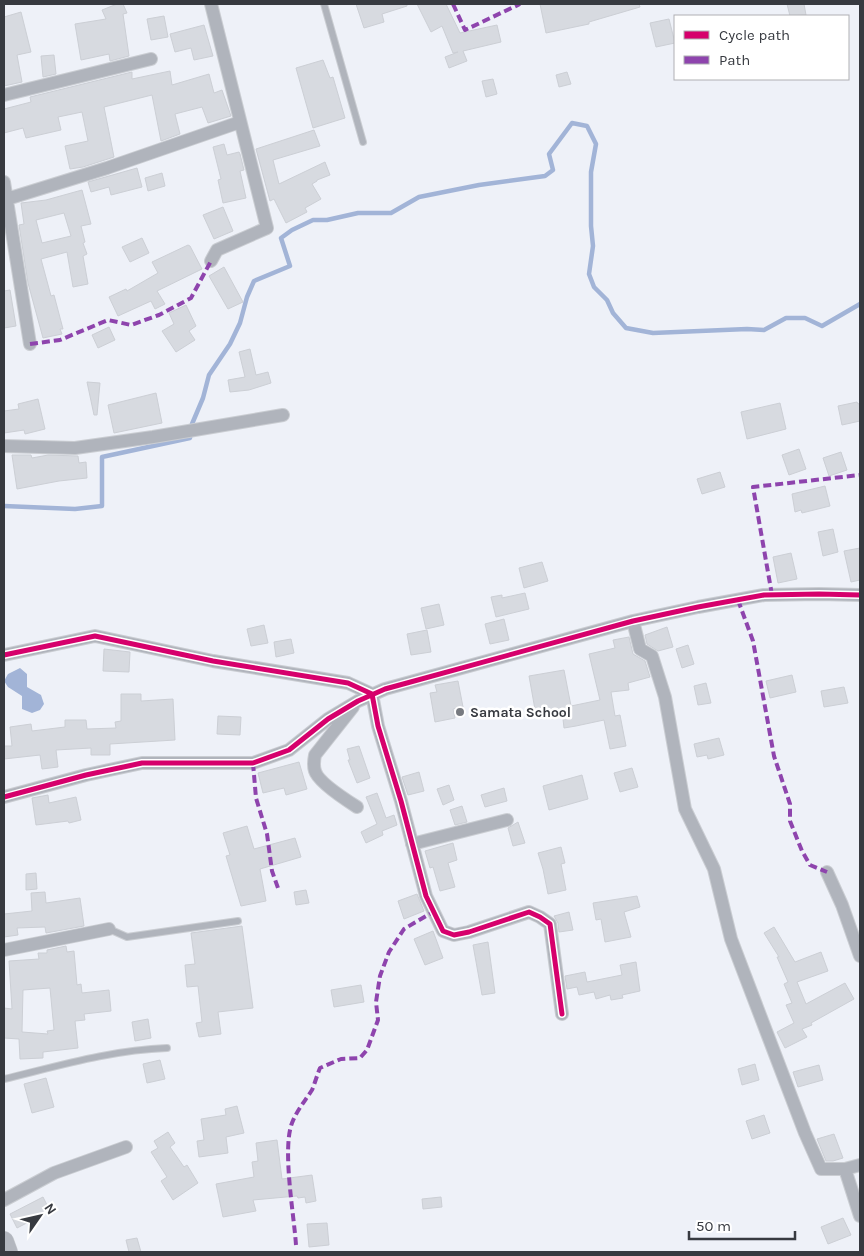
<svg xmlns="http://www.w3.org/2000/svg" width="864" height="1256" viewBox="0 0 864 1256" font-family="Karla,sans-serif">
<rect width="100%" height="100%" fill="#eef1f8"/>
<path fill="#a2b4d7" d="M20,668L27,674V687L41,695L44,704L40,710L32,713L22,709V696L8,687L4,681L8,674Z"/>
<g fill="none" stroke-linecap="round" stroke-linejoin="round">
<path stroke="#a2b4d7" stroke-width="4.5" d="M4,506L75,509L102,506V457L190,438L192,424L203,398L209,375L230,344L240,323L247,297L254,281L290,266L281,238L292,230L313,220H327L358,213H391L419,197L479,185L545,176L553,170L549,154L572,123L587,126L596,144L591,172V226L593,246L589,274L594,287L607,300L613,313L626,328L653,333L747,329L764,330L786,318H805L822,326L860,304"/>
</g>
<path fill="#d7dae0" stroke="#cccfd5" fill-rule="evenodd" d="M117,4H123L127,13L123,14L129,56L110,61L109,54L81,60L75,24L106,19L102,10Z
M356,4H407V6L382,14L384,22L364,28Z
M417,4H446L460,33L497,25L501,42L463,51L467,61L449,68L445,57L458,52L453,53L442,26L431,32Z
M540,4H639L640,7L589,22V24L546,33Z
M787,4H804L806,15L790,16Z
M21,12L31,52L17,55L22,82L4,86V17Z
M164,16L168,37L151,40L147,19Z
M669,19L675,43L656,47L650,23Z
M204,25L213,56L194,60L191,48L175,52L170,34Z
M54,55L56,74L43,77L41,56Z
M323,60L330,78L333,77L345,118L313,128L296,68Z
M170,71L172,85L209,74L214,93L222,90L231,116L208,123L202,107L175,114L180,134L161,141L152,95L104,107L114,157L83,167L70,169L65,146L88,141L82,112L58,117L61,130L26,138L23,128L4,133V109L31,102L30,97L132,72V79Z
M567,72L571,84L559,87L556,75Z
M493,79L497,94L486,97L482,81Z
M314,130L320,146L273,160L279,184L325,162L330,175L317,180V181L312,184L321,199L305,208L307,212L286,223L274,199L270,201L256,149Z
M224,144L227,155L239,152L240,154L244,170L240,171L246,198L223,203L218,180L221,179L213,147Z
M137,168L142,187L111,195L109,187L91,192L88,182Z
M162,173L165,186L148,191L145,178Z
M82,190L91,224L81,226L85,242L83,243L87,254L83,256L88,284L73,287L67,252L41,259L51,296L54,295L63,329H60L62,334L43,338L28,283L19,225L24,224L21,203L46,200ZM64,213L71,236L42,243L36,220Z
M223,207L233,231L214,239L203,215Z
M142,238L149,253L130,262L122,247Z
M188,245L190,246L202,269L157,291L165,304L155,309L151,301L118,316L109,297L126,289L127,291L158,273L152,262Z
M224,267L243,302L228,309L209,276Z
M10,290L16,326L4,328V291Z
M186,305L196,326L189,331L195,340L176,352L162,331L174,324L169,313Z
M109,327L115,340L98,348L92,335Z
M250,349L256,375L268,372L271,383L249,390L230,392L228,380L245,377L239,352Z
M87,382L100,383L97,415H94Z
M156,393L162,423L114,433L108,405Z
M38,399L45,429L25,434L24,430L4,433V411L19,409L18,404Z
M857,402L858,404L860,403V421L842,425L838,406Z
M780,403L786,429L747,439L741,412Z
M799,449L806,469L789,475L782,455Z
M841,452L847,470L829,476L823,458Z
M12,455H31L32,458L48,455L78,456L79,463L86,462L87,478L59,481L17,489Z
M720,472L725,487L702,494L697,479Z
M825,486L830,506L802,513L801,510L795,512L792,494Z
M833,529L838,552L823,556L818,532Z
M860,548V580L851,582L844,551Z
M791,553L797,579L778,583L773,557Z
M542,562L548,581L524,588L519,568Z
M525,593L529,609L496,617L491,597L502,595V598Z
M439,604L444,625L426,629L421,608Z
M504,619L509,640L490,644L485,624Z
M264,625L268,643L251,646L247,629Z
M667,627L673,647L658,651L647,644L645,635Z
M427,630L431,652L411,655L407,634Z
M629,637L633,654L645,661L650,677L628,683L629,690L611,692L615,716L620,715L626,746L610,749L604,720L576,726L564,728L562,710L536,715L529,676L564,670L571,706L600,700L589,654L615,648L613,640Z
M291,639L294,653L276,657L274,642Z
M688,645L694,664L682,668L676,649Z
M104,649L130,652L129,672L103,671Z
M792,675L796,692L770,698L766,681Z
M458,681L463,707L453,709L455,718L435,722L430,693L437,692L435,685Z
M706,683L711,703L698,705L694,686Z
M844,687L848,703L824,707L821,691Z
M121,694H141V701L173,699L175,740L110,744V755H91V748L56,750L58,767L42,769L40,755L4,759V746H12L10,727L31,724L32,731L65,727V720H86L87,729L116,728L115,722L121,721Z
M218,716L241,717L240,735L217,734Z
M719,738L724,755L708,759L707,755L697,757L694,744Z
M359,746L370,778L357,783L348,760H350L347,749Z
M299,762L307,789L286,795L284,788L263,793L258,773Z
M632,768L638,787L620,792L614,773Z
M419,772L424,791L408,795L402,777Z
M582,775L588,799L549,810L543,786Z
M449,785L454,800L443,805L437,789Z
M504,788L507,801L485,807L481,795Z
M377,793L386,818L394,815L397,825L382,831L383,835L366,843L361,832L377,824L366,797Z
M48,795L49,803L76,797L81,820L69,823L68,821L36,825L32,798Z
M462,806L467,822L455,825L450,810Z
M518,822L525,843L513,846L508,828Z
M247,826L254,849L295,838L301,857L260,869L266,901L241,906L226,856L230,855L223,833Z
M453,843L457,860L448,863L455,887L440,891L433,867L430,868L425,851Z
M561,847L565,863L561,864L566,890L548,894L543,869L538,853Z
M36,873L37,889L26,890V874Z
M306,890L309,903L296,905L294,892Z
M45,892L46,903L80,898L84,926L46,933L45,927L17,928L18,935L4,937V914L32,911L31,893Z
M417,894L424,911L404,919L398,901Z
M637,896L640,907L624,912L631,937L605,942L601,919L596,920L593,903Z
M569,912L573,930L559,932L558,923L554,916Z
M242,926L253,1008L218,1012L221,1034L199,1037L196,1023L202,1022L198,986L187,987L185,965L195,964L191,933Z
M774,927L795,962L821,952L828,971L797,982L806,1004L845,983L854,999L811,1023L812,1025L802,1029L807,1037L785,1048L777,1032L794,1023L786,1005L792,1003L784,984L788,982L777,957H779L764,933Z
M433,931L443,958L425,965L414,939Z
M488,942L495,993L482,995L473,945Z
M66,946L67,952L74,951L77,985L81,984L82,993L109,990L111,1011L84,1014L85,1020L75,1021L78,1048L43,1052V1058L20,1059L19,1039L4,1038V1008L12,1009L9,961L39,959L38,953H47V950ZM50,988L54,1030L47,1031L48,1034L22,1032L23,990Z
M636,962L640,991L622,995L623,998L611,1000L610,995L596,999L594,992L579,995L577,987L567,989L565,976L585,972L587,982L622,975L620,965Z
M361,985L364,1002L334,1007L331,990Z
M148,1019L151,1038L135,1041L132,1022Z
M160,1060L165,1079L147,1083L143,1064Z
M755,1064L759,1080L742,1085L738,1069Z
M819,1065L823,1080L798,1087L793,1072Z
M46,1078L54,1107L32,1113L24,1084Z
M237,1106L244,1133L226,1137L228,1153L199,1157L197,1141L204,1140L201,1119L226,1115L225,1109Z
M764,1115L770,1133L752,1139L746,1121Z
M168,1132L175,1143L170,1147L184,1167L187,1165L198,1183L173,1200L161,1181L167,1177L151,1152L158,1148L154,1141Z
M834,1134L843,1158L833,1161H826L817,1139Z
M277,1140L282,1179L312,1175L316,1201L306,1203L305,1197L298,1198L297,1196L253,1200L256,1211L223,1217L216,1184L254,1177L252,1162L258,1161L256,1143Z
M43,1197L50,1211L17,1228L10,1214Z
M441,1197L442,1207L423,1209L422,1199Z
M843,1218L851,1235L828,1244L821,1227Z
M327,1223L329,1245L309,1247L307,1224Z
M137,1238L141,1252H129L126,1240Z"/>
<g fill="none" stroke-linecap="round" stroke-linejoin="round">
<defs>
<path id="lane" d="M324,4L363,142
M109,929L127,937L238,921
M4,1079C58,1066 111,1050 167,1048"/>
<path id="street" d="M211,4L267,228L217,250L211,261
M4,95L151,59
M4,182L30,344
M7,199L107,168L240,122
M4,446L75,448L153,437L283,415
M633,621L640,649L652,656L665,697L685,809L714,869L731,939L805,1133L821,1169H845L860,1216
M4,655L95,636L213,661L348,683L372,694L378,726L401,801L426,896L443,931L454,935L469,932L529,912L540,917L550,924L562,1014
M353,707L315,755C314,760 313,765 315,771C318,782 346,800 357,807
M4,797L86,775L142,763H253L289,750L328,719L358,701L385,689L633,621L698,607L764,595L819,594L860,595
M412,844L507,820
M827,872L842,905L860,956
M4,950L109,929
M845,1169L860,1165
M4,1200L54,1173L126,1147"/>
<path id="primary" d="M4,1241L8,1252"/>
</defs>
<use href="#lane" stroke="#cacdd2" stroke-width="8"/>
<use href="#street" stroke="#cacdd2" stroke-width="14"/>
<use href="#primary" stroke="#cacdd2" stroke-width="20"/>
<use href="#lane" stroke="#b0b4bc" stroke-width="6"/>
<use href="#street" stroke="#b0b4bc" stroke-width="12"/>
<use href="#primary" stroke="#b2b6be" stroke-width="19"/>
<path stroke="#8e44ad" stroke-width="4" stroke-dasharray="8 4" stroke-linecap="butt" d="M453,4L465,30L520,4
M30,344L60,340L108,320L131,325L159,315L191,298L211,261
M772,595L753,487L860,475
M738,600L753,641L774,756L790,804V821L802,851L810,865L827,872
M253,763L256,798L267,834L272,871L278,888
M296,1245C294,1215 282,1149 292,1123C297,1110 305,1101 312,1090C315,1083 317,1075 320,1068L341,1059L360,1058L367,1050L378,1020L376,1002L380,976L389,952L404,929L433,912"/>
<defs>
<path id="cycleway" d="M4,655L95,636L213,661L348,683L372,694L378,726L401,801L426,896L443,931L454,935L469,932L529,912L540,917L550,924L562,1014
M4,797L86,775L142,763H253L289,750L328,719L358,701L385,689L633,621L698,607L764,595L819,594L860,595"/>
</defs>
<use href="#cycleway" stroke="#fff" stroke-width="8"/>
<use href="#cycleway" stroke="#d6006c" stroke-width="5"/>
</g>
<circle fill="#777a80" stroke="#fff" stroke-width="2" cx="460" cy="712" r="5"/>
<g text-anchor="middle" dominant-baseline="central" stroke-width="5" stroke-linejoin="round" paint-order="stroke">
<g font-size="14" font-weight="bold" fill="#373a40" stroke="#fff" text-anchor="start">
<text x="470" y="712">Samata School</text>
</g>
</g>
<rect width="864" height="1256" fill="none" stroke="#373a40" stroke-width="10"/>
<rect x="674" y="15" width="175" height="65" fill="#ffffff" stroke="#afb0b3"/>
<rect x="684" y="31" width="25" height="8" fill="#d6006c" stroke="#afb0b3"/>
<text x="719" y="40" font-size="15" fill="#373a40">Cycle path</text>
<rect x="684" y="56" width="25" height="8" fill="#8e44ad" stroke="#afb0b3"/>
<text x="719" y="65" font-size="15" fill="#373a40">Path</text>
<g transform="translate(40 1216) rotate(56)" stroke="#ffffff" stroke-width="4" paint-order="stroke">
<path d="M0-4L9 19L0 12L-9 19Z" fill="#373a40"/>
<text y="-8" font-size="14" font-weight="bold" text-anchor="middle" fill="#373a40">N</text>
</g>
<path d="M689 1231v8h106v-8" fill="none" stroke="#373a40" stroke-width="2.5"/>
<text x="696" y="1231" font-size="15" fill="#373a40" stroke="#ffffff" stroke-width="4" paint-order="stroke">50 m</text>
</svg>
